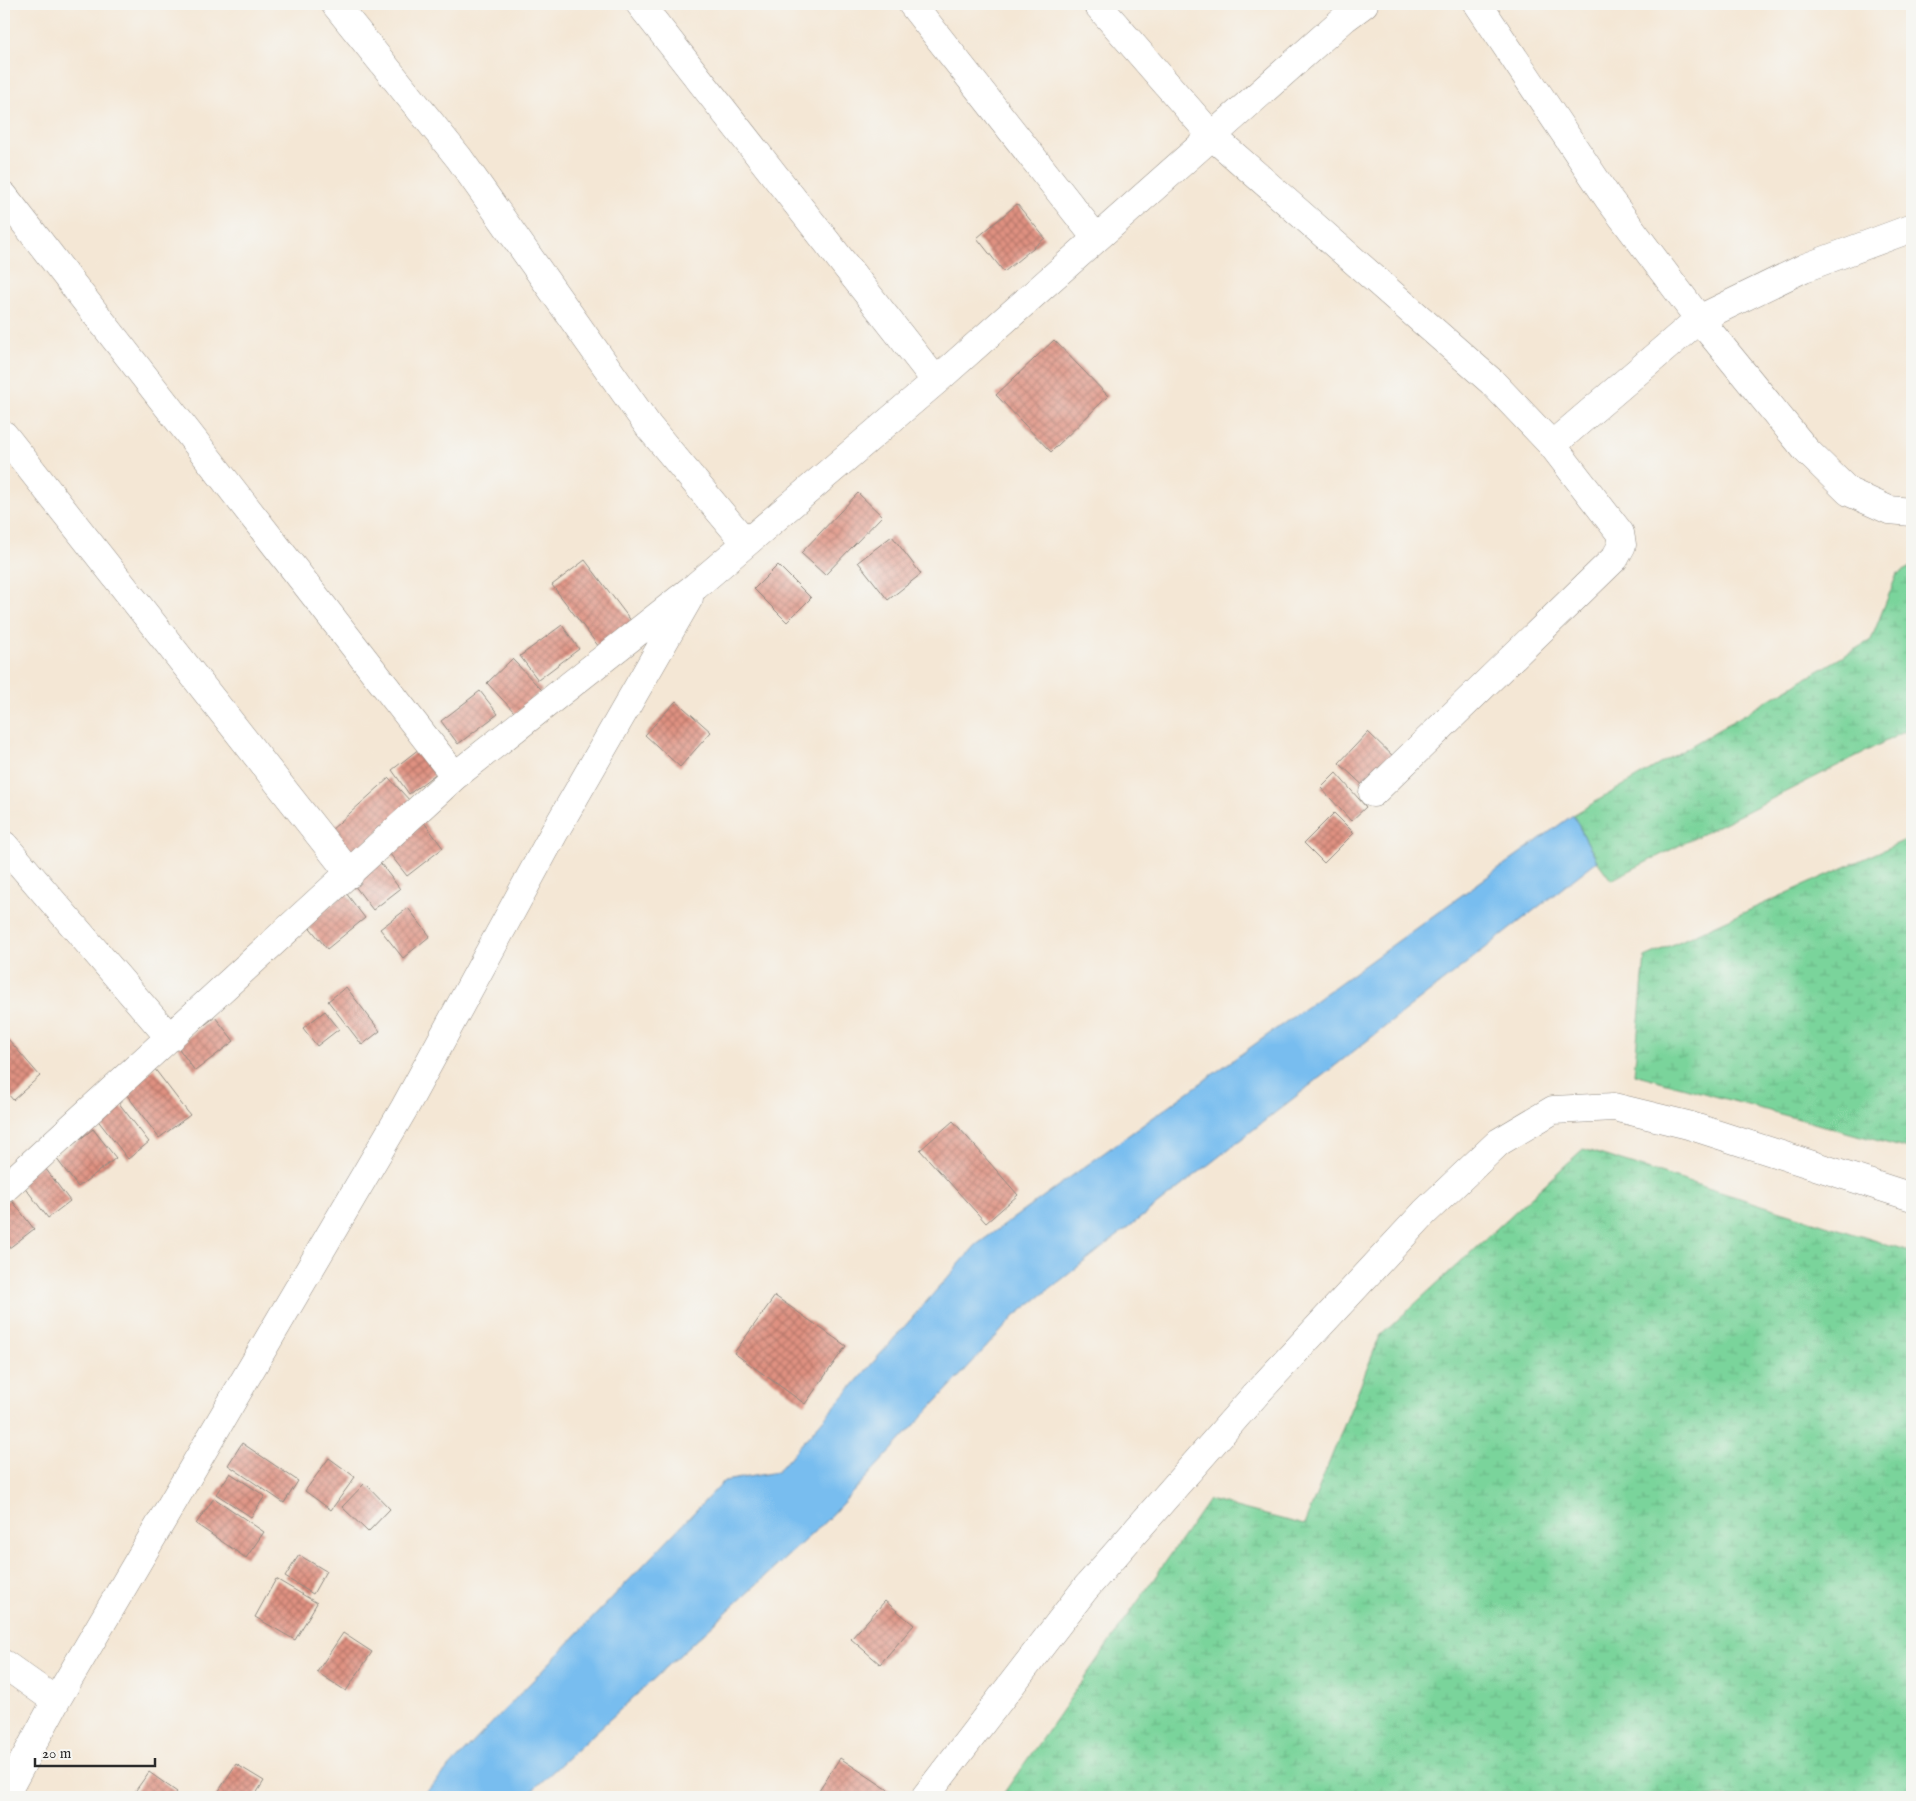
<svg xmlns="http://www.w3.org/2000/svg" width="1916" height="1801" viewBox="0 0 1916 1801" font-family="'IM FELL English',serif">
<defs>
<pattern id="wetland-marsh" width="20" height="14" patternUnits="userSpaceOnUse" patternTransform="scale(1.25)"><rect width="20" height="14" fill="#7ad49b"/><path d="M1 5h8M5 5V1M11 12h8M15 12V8" fill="none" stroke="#6ab686"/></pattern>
<pattern id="building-cross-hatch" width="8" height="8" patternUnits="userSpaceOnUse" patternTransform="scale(1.25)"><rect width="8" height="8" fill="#df9181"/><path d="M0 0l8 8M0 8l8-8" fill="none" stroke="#b5776a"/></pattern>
</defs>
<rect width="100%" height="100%" fill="#f6f6f2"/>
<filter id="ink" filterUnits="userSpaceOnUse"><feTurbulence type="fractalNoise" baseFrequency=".02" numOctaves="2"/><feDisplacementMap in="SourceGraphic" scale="10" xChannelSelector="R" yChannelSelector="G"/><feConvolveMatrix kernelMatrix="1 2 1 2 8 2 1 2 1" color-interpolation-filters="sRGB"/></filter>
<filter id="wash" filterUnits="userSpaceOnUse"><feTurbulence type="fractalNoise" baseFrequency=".0096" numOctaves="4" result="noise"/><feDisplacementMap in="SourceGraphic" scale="20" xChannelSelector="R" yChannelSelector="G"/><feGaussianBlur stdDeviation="1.12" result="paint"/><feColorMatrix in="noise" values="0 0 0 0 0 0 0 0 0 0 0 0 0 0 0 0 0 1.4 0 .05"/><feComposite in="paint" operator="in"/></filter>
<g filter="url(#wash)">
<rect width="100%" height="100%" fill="#f4e7d5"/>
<path fill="url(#wetland-marsh)" stroke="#528063" d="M1912,566V728L1611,880L1597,861L1573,815L1871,640L1897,574Z
M1912,837V1150L1634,1074L1645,957Z
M1583,1149L1912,1252V1797H1001L1209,1500L1304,1525L1380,1336Z"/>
<path fill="#78bdef" stroke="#52748d" d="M1573,815L1597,861L1015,1316L828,1519L525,1797H421L724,1481L777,1472L976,1245Z"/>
<g id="blocks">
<path fill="url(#building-cross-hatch)" d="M1017,204L1045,238L1004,272L977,238Z
M1054,340L1108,396L1051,452L996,395Z
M858,493L882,516L825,575L801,553Z
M892,536L921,574L888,600L858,562Z
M585,560L632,622L599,647L552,585Z
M778,565L811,598L787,622L754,589Z
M562,625L579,649L538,680L520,656Z
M512,659L542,690L516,714L487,683Z
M480,691L498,714L458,744L441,721Z
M676,701L711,732L680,767L645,735Z
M1368,732L1398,761L1370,792L1339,763Z
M424,745L442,769L409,794L392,770Z
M1336,773L1366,807L1351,821L1321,788Z
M389,778L411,802L352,855L330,831Z
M1334,813L1354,833L1324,863L1304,843Z
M423,821L443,848L407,876L386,849Z
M378,860L400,889L373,910L351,881Z
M346,893L365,918L327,949L307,924Z
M408,908L430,936L403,958L380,929Z
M346,987L380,1031L362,1045L328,1001Z
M325,1011L339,1029L317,1046L303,1028Z
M215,1017L234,1041L195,1071L177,1046Z
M8,1039L40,1076L13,1100L4,1089V1042Z
M154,1068L190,1115L159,1138L124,1091Z
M118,1102L149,1142L128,1159L96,1118Z
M953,1121L1018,1195L986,1223L920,1150Z
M93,1129L116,1158L78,1187L56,1158Z
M42,1164L70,1201L48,1218L20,1181Z
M10,1198L34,1229L4,1252V1203Z
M775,1296L846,1346L805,1404L734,1353Z
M242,1443L298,1481L284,1503L228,1465Z
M329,1458L355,1477L331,1510L305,1491Z
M230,1473L265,1496L251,1517L216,1494Z
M365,1483L390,1509L368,1532L342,1507Z
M214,1498L264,1532L246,1558L196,1524Z
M299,1555L326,1571L313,1594L285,1577Z
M276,1579L317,1603L295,1640L255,1617Z
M885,1601L914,1625L880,1664L851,1639Z
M343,1633L372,1652L346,1691L317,1672Z
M840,1758L899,1797H823L817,1793Z
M236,1764L264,1781L254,1797H215Z
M149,1772L177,1792L173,1797H131Z"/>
</g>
</g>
<g filter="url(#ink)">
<use href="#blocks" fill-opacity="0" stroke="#908980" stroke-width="1"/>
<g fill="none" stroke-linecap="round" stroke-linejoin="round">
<defs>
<path id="minor" d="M335,4L459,158L649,427L746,543
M640,4L936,381
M912,4L1096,238
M1097,4L1212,136L1492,382L1552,445L1620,533L1622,545L1615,558L1373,793
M1478,4L1608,198L1699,319L1806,450L1849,492L1889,510L1912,512
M4,196L455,776
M4,435L350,874
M1552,445L1699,319L1804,268L1912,228
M4,845L170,1038
M4,1189L455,776L696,586L936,381L1345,18L1364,4
M4,1664L56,1701
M4,1797L56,1701L405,1107L554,833L689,598
M925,1797L1085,1589L1257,1393L1425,1212L1499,1142L1553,1110L1614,1107L1688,1125L1912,1197"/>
</defs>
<use href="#minor" stroke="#908980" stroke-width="29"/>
<use href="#minor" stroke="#fff" stroke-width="28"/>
</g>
</g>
<rect width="1916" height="1801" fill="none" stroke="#f6f6f2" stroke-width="20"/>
<path d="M35 1758v8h120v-8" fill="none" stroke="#2b2b2b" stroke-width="2.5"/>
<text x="42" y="1758" font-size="15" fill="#2b2b2b" stroke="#f6f6f2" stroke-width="4" paint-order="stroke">20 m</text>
</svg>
